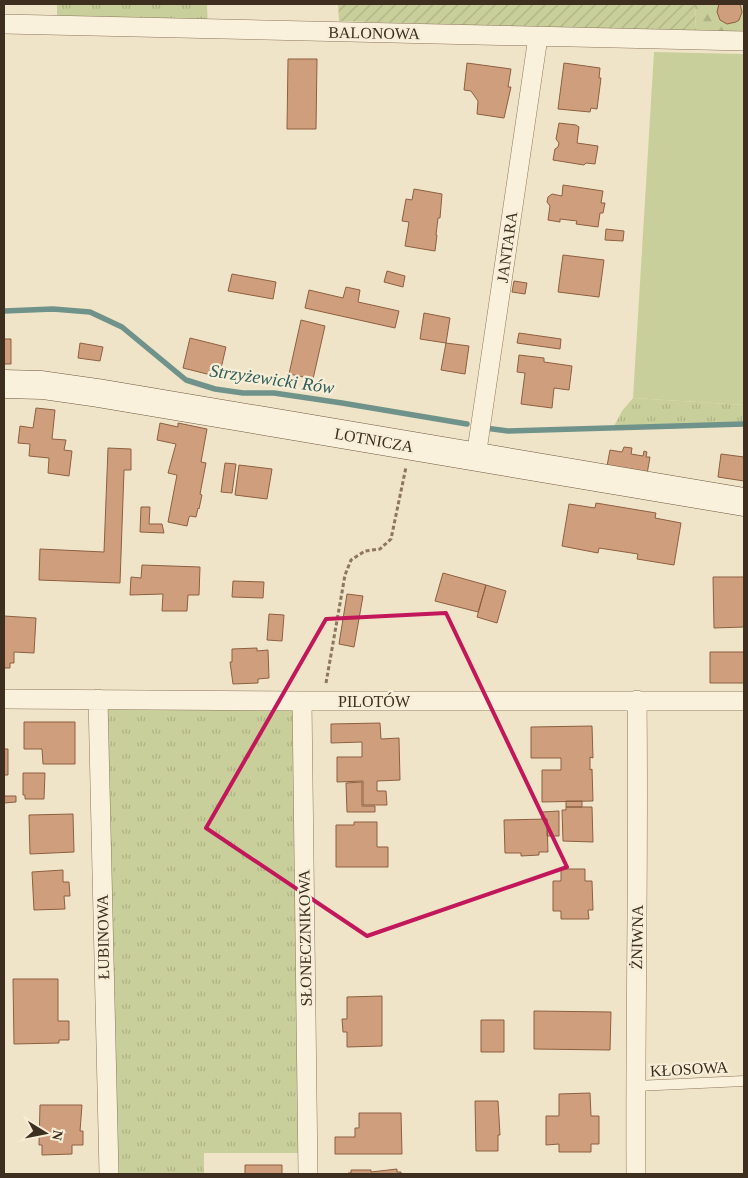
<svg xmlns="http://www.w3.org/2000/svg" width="748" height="1178" viewBox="0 0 748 1178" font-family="'Times New Roman',serif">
<defs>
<pattern id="grass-tufts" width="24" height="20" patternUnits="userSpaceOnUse" patternTransform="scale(1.25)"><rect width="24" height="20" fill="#c9cf9b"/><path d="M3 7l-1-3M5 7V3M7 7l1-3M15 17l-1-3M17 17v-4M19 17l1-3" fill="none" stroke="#aeb285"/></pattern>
<pattern id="forest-firs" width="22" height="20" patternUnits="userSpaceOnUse" patternTransform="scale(1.25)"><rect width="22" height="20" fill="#c9cf9b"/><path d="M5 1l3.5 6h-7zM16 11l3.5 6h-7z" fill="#aeb285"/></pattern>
<pattern id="garden-furrows" width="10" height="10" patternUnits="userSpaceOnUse" patternTransform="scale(1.25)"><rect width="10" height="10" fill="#c9cf9b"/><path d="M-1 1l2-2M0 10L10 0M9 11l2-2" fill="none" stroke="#aeb285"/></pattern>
</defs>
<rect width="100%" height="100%" fill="#f0e4c8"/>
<path fill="url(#grass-tufts)" d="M57,4H207L208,29L57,26Z
M633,398L744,405V424L613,428L622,411Z
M98,699L302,701L308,1153H204V1174H109Z"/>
<path fill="url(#forest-firs)" d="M695,4H744V33H696Z"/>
<path fill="url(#garden-furrows)" d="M338,4H695L696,33L339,21Z"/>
<path fill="#c9cf9b" d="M654,52L744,54V405L633,398Z"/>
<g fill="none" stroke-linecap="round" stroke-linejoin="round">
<path stroke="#6f938a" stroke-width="5.5" d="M4,311L53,309L90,312L122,327L186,380L215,389L243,393H274L342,403L467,424
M485,428L508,431L744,424"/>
</g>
<path fill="#cf9f7d" stroke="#8d5f41" d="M719,4H740L742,12L739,20L736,22L727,24L720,20L717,12Z
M288,59H317L316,129H287Z
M467,63L511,69L508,87H511L504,118L477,114L478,101L471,91L464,90Z
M564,63L600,68L599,78H601L597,109L591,108L590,112L558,109Z
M559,123L576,125L579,127L577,143L598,146L595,164L586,163L584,165L553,160L555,149L558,147L559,143L556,139Z
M563,185L603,191L601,203H605L603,213H600L598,227L576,224L577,221L560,219V222L548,220L550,206L547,202L548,197L552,194L562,196Z
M414,189L442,194L440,218H438L436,235H437L435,251L405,246L409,222L402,221L406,199L412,200Z
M606,229L624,231L623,241L605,240Z
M563,255L604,260L599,297L558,292Z
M387,271L405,276L403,287L384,282Z
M232,274L276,282L273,299L228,291Z
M514,281L527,283L525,294L512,292Z
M346,287L360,290L358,302L399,311L395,328L305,308L309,290L343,298Z
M424,313L450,318L446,343L469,346L465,374L441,370L446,343L420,339Z
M301,320L325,326L313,379L289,374Z
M519,333L561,339L560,349L517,343Z
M190,338L226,347L219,377L183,368Z
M4,339H11V364H4Z
M80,343L103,347L100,361L78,358Z
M519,355L544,358V362L572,366L569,390L554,388L552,408L521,404L525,373L517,372Z
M36,408L55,410L52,439L66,440L64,450L72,451L69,476L48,473L49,458L29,456L30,444L18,443L20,426L33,428Z
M160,423L178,427V423L207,429L201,462L206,463L200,494L202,495L199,509L198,508L196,517L190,516L189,517L187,526L168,522L177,475L168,473L176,444L157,440Z
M624,447L632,448L631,454L643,456L644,451L647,452L646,457H650L647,474L607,466L610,450L622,452Z
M108,448L131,449V470H124L120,583L39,580L40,549L104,552Z
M721,454L744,457V481L718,477Z
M225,463L236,464L232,493L221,492Z
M239,465L272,469L267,499L235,495Z
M596,503L656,513L655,518L681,523L674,565L637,559L638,554L599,548L598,553L562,546L569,504L595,508Z
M141,507H150L149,524H162L164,533L140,532Z
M142,565L200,567L199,595H188L187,611H162L163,594L130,595L131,577L141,578Z
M443,573L486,585L478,612L435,601Z
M713,577H744V627L714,628Z
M233,581L264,582L263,598L232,597Z
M486,585L506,591L497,623L477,617Z
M347,594L363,596L354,647L339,644Z
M269,614L284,615L282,641L267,640Z
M4,616L36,618L34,653L14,652V663H10V668H4Z
M257,648V651L268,650L269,678L258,679V683L233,684L230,662H232V649Z
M710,652H744V683H710Z
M24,722H75V764H43L42,749H24Z
M380,723L381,739L399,738L400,780L377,781V791H386L387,805H363V781L337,782V757H362V742L331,743V724Z
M592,726L593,758L590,757V770L592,769L593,801L542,802V770H561V758H531V727Z
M4,749H8V775H4Z
M23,773H45L44,799H25V795H23Z
M362,782V806H375V812H347L346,783Z
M4,796H16V802L4,803Z
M566,801H582V807H566Z
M566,807H592L593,842L563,841L562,810H566Z
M559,811V836H547V819H542V812Z
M73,814L74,852L30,854L29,815Z
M547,819L548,852H539V855L521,856V853H505L504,820Z
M354,822H377V847H388V867H336V825H354Z
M561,869H585V881H592L593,910H588L589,919H561V911H553V881H561Z
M63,870V882H69L70,896H64L65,909L34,910L32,872Z
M13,979H58V1021H69V1040H59V1043L14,1044Z
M382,996V1046L347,1047V1032H343L342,1019H347V997Z
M534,1011L611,1012L610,1050L534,1049Z
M481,1020H504V1052H481Z
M590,1093L591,1116H599V1144H591V1152H559V1144L546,1145V1116H559V1094Z
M475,1101H498L500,1135H498V1151H476Z
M40,1105H82L80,1131H83V1145H72V1154L42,1155V1145H39Z
M359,1113H401L402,1154H335V1137H355V1128H359Z
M245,1165H282V1174H245Z
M397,1169V1172H401V1174H347L348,1173H351V1170H371V1172Z"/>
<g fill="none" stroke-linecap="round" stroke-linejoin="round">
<defs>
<path id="lane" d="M636,1086L744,1081"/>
<path id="street" d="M4,24L744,41
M476,457L538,37
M4,699L302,701H744
M98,699L109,1174
M302,701L308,1174
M636,1174C635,1016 639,858 637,700"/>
<path id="secondary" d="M4,384L42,385L98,393L744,502"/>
</defs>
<use href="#lane" stroke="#8d765c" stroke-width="11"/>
<use href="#street" stroke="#8d765c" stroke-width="20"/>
<use href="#secondary" stroke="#6f573f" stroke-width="29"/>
<path stroke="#8d765c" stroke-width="3" stroke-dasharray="4 2.5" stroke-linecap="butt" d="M326,683L345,575L351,560L365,551L380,549L391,539L406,467"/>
<use href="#lane" stroke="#faf1dc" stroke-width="10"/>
<use href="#street" stroke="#faf1dc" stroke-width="19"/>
<use href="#secondary" stroke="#faf1dc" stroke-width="28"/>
</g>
<path fill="none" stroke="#c2185b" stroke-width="4" stroke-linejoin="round" d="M446,613L567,867L367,936L206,828L326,619Z"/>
<g text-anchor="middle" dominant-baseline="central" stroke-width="4.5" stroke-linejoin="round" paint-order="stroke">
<g font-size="16" fill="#3d2e20" stroke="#f7eed8">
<text transform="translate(374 33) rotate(1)">BALONOWA</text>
<text transform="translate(507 247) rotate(-82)">JANTARA</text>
<text transform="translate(374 440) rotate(10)">LOTNICZA</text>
<text x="374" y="701">PILOTÓW</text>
<text transform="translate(103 937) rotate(-91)">ŁUBINOWA</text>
<text transform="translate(637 937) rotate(-89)">ŻNIWNA</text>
<text transform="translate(305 938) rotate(-91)">SŁONECZNIKOWA</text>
<text transform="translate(689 1069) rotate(-3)">KŁOSOWA</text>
</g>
<g font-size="18" font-style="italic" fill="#2f5d5a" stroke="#f7eed8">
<text transform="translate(272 379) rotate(8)">Strzyżewicki Rów</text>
</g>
</g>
<rect width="748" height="1178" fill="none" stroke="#3d2e20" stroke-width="10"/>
<g transform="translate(45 1133) rotate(100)" stroke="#f7eed8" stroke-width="4" paint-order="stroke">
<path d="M0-4L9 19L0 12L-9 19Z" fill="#3d2e20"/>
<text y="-8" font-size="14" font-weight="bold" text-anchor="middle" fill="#3d2e20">N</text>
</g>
</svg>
